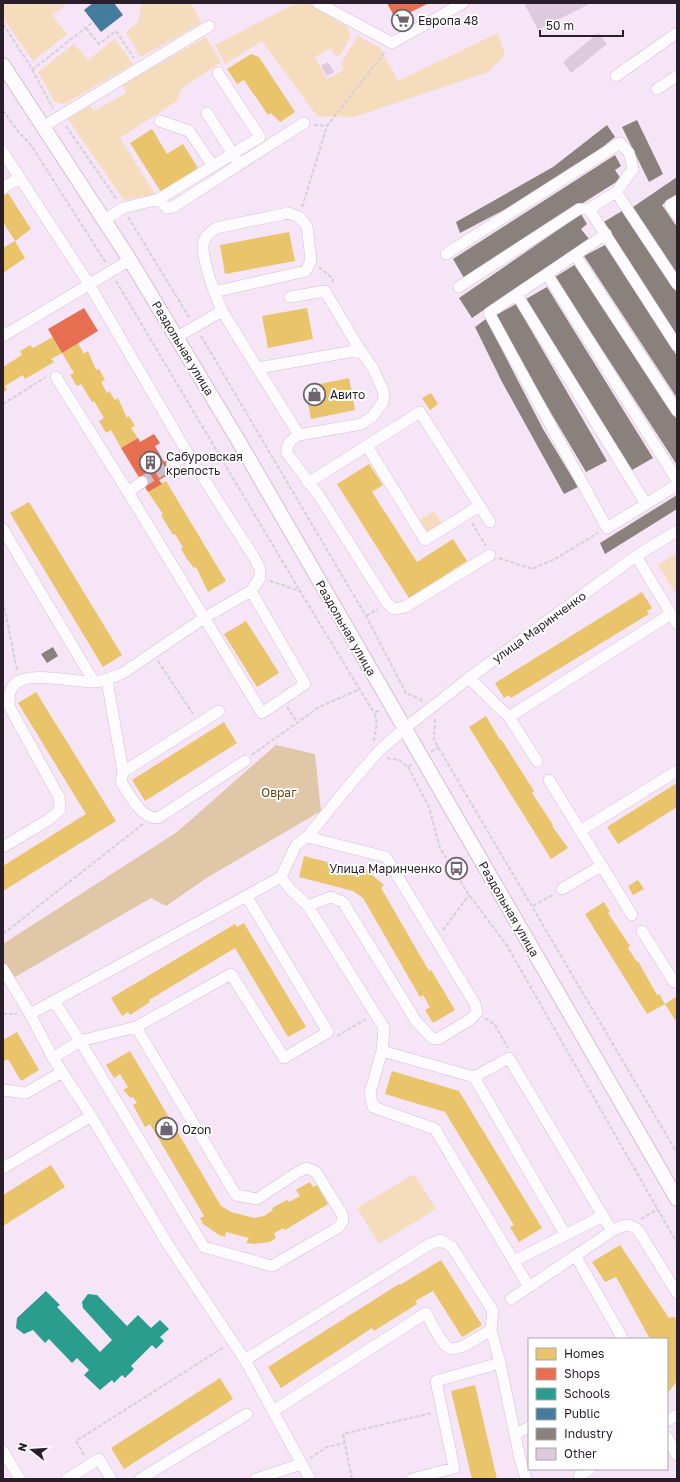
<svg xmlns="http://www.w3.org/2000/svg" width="680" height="1482" viewBox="0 0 680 1482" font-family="'Golos Text',sans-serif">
<rect width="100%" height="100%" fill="#f6e5f6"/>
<path fill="#f5dcbd" d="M3,3H68L52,15L67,34L33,61L3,18Z
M142,3H191L201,23L141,57L126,32L138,22Z
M297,3H307L347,27L351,36L340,55L336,56L330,48L315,57L327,79L344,70L341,63L358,36L380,48L398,81L498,33L505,55L488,72L354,117L317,116L262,41L225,64L215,45Z
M206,37L221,62L181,89L177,101L120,138L155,194L124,200L68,119L90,106L94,111L126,93L123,85Z
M115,39L133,64L64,104L55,102L38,72L74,44L88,60Z
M434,511L442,524L430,532H425L420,523L421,519Z
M677,553V596L658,565Z
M414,1174L436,1209L379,1244L357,1208Z"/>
<path fill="#e0c7a7" d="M276,745L315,754L321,811L208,877L166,906L151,898L3,984V944L177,832Z"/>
<path fill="#e9c46a" d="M251,54L259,57L295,112L280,122L271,113L268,115L244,80L237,84L227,69Z
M152,129L167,154L183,144L198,168L161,192L130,143Z
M8,193L31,229L15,241L25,258L3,273V248L15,241L3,222V196Z
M289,232L295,261L225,274L220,245Z
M307,308L313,339L268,348L262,316Z
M53,337L62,353L51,359L54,362L25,379L23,375L5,386L7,390L3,392V367L22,355L20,351L30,345L33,348Z
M78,343L84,354L88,351L96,370L99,369L105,380L101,382L107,393L109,391L115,400L118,398L127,418L129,416L135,426L131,428L138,438L121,448L111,430L106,433L99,421L104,418L94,401L92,402L81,384L77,386L70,375L74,373L62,353Z
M349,378L355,410L311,419L305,387Z
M431,393L438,404L430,410L422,398Z
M369,464L383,485L372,492L417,562L453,539L467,561L409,598L337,484Z
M166,481L226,581L208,592L196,567L194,568L187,559L181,549L183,548L175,534L173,535L161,515L163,514L148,492Z
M29,502L122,655L103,667L10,513Z
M642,592L652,608L647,611L649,614L511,698L509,695L504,698L495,683Z
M246,621L279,673L257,687L224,634Z
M36,692L116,821L3,891V866L86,814L18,703Z
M486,716L500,740L501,739L534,791L532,793L553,825L552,826L568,848L551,859L469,727Z
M224,722L237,743L145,801L132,780Z
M677,783V807L618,844L607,827Z
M304,856L358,870L360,865L384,885L381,888L429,971L431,970L455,1010L433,1023L425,1010L430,1007L423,995L420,997L363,898L353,891L299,877Z
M638,880L644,889L633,895L628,886Z
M604,902L610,912L608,913L630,946L628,948L637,962L638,961L657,995L659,994L665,1004L647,1014L585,914Z
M244,923L306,1027L288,1037L235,948L149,1000L150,1002L130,1015L128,1012L122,1016L111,998L235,924L237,927Z
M676,997L677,1019L675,1020L665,1004Z
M17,1032L39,1070L21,1081L8,1059L3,1062V1040Z
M130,1051L221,1206L231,1212L254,1218L264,1216L273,1210L272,1208L287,1200L289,1202L300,1196L296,1190L310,1182L313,1187L317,1185L328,1204L285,1230L284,1228L274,1233L276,1238L270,1242L254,1244L246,1243L249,1238L226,1232L225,1237L219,1235L203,1224L200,1218L204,1216L150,1124L145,1127L133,1105L137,1103L133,1097L131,1098L123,1090L128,1087L120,1074L114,1078L106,1065Z
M392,1071L459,1091L542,1228L519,1242L510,1227L514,1225L445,1112L385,1094Z
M51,1165L65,1187L3,1226V1195Z
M620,1245L669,1318L675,1317L677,1327V1381L667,1394V1339H650L616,1277L605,1282L592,1262Z
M441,1260L482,1325L462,1337L433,1291L415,1301L417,1304L374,1331L372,1328L281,1388L268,1367L399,1284L400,1285Z
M220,1378L233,1399L124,1469L111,1448Z
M475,1385L497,1479H472L451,1391Z"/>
<path fill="#e76f51" d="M387,3H429L405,15L410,25L402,31Z
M84,308L98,331L62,353L48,329Z
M154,434L160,443L155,446L164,462L169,459L176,471L159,480L162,484L148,492L121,448L138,438L140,442Z"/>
<path fill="#2a9d8f" d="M46,1291L60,1305L57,1307L100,1352L112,1340L83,1308L82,1302L88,1294L97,1295L127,1326L138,1315L151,1328L160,1320L169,1329L160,1337L164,1341L156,1349L152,1345L131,1366L134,1369L125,1378L122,1375L114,1383L112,1380L100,1390L84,1375L89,1370L77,1358L72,1363L49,1339L45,1343L33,1330L24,1334L16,1328L17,1318Z"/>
<path fill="#457b9d" d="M93,3H114L123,15L101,32L84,10Z"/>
<path fill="#8a817c" d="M637,120L663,174L649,182L622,127Z
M607,125L615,137L563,179L460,233L456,222L553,167Z
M615,155L621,166L615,170L621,179L464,278L453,259Z
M677,177V194L662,205L677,227V274L633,207Z
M622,211L677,293V339L602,223Z
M581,214L587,224L581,229L589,239L472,318L459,298Z
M605,245L677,356V398L584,256Z
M576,264L677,420V465L555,277Z
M547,287L653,458L632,470L526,299Z
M516,304L607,461L586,472L519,359L496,315Z
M486,319L543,429L578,487L564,494L502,382L475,327Z
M677,495V509L605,554L600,543Z
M53,647L58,656L47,663L41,654Z"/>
<path fill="#ddcbdd" d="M524,3H591L538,30Z
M598,33L607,44L571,73L563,62Z
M328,62L334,72L327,76L321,66Z"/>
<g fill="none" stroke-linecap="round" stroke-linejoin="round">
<path stroke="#cdbdcd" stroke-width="11" stroke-dasharray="11 5.5" stroke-linecap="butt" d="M142,482L172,464"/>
<defs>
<path id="minor" d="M318,3L392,43L463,3
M616,76L677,33
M657,89L677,76
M207,113L236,159
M160,121L189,131L213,166
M44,126L209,26
M3,152L89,284L188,454L255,559L260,569V578L251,591L204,618L123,673C113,677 104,682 93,682C75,682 30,671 16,683C9,689 9,697 9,706L59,797L60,810L48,820L3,847
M3,188L19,178
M159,199L167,208L173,207L304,123
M677,201L670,205L677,215
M104,220L123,208L159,199L260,137L218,73
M606,234L489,313L607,528L677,485
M446,254L620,143L629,153L633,169L616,192
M575,255L677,411
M547,274L677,480
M677,284L616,192L589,209L677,346
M459,287L579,209H589
M214,292L306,271L311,260L307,226L299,217L288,213L216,228C211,232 206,235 204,241C199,254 216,297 222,311
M517,295L646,504
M3,336L130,260
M177,337L222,311L299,435C291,440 286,443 287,453L320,497L387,603L394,609L405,607L490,555
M258,368L360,350L325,291L290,297
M56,377L128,492
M299,435L361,424L372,417L383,402L384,393L373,368L360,350
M367,446L425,540L479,506
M172,464L188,454
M142,482L128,492L262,713L305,684L251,591
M308,483L420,412L490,522
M3,529L94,682
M636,556L677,624
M469,678L509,717L671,614
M107,680L123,772L121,782C131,796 140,818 158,818L245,761
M509,717L537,761
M123,772L219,711
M549,780L632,915
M580,831L677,771
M307,837L386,857L475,1004L477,1012L471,1019L438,1039L432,1038L416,1021L343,902L331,897L308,906
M281,877L289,888L308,906L384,1028L382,1051L474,1077L509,1058L612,1231C623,1225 628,1222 638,1230L677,1293
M562,889L601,866
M642,931L674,982L677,980
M3,969L30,1014L53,1058L91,1116L169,1246L245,1360L310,1479
M30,1014L281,877L296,845L307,837L357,776L379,751L404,729L469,678L636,556L677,531
M136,1027L231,974L284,1058L328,1032L247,897
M382,1051L370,1093L373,1107L435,1129L529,1287
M53,1058L80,1041L204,1247L272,1266L339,1227L343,1221L342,1214L316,1172L307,1168L298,1172L257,1199L236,1195L136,1027L80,1041L54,1001
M474,1077L565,1234
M3,1090L26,1093L62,1072
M3,1168L91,1116
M575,1255L623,1339
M514,1261L603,1216
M511,1299L612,1231
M245,1360L430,1244L441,1240L452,1247L493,1311L491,1330L500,1363
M273,1411L426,1313C451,1359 446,1356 491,1330
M667,1421L677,1415
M516,1434L529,1427
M667,1437L677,1455
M3,1451L20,1479
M579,1476L590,1469
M67,1479L99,1459L111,1479
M140,1479L247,1414
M256,1479L301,1464
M412,1479L454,1468L436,1381L500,1363L520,1459L526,1479"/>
<path id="major" d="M3,65L130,260L238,440L677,1199"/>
</defs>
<use href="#minor" stroke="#cfc1cf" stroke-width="12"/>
<use href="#major" stroke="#cfc1cf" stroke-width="16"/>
<path stroke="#d4d0d4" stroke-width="2" stroke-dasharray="4 2" stroke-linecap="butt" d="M3,24L29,64L53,108
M86,28L99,44L116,31L134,58
M32,70L93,22
M3,110L16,129L31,145L106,263
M314,125L327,126L385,52
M66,126L117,200
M302,207L327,126
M128,217L189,317
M319,267L333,279L332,284
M116,281L300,591
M201,336L366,616L406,693L420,699L423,702
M3,404L46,377
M472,523L486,546
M499,558L532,569L555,559L598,533
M270,581L300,591L374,713
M3,601L17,670
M366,616L378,609
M158,661L193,714
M287,707L297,722
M435,719L434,740L677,1153
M374,741C375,731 379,723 374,713L380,710
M431,752L439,747
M252,755L319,707L360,689
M387,758L399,760L408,767L412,764
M408,767L429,807L440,848L469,895L506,944L677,1243
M533,906L554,894
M443,930L469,895
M3,934L143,824
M3,1014H17
M485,1018L495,1025L508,1048
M337,1036L366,1019
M641,1219L658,1209
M84,1455L76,1441L224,1347
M310,1458L327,1447L344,1443
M352,1479L343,1434L431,1413"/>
<use href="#minor" stroke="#fefbfe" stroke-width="11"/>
<use href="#major" stroke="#fefbfe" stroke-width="14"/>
</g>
<defs>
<symbol id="supermarket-ring" viewBox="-11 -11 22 22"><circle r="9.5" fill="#fff" stroke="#716471" stroke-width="1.5"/><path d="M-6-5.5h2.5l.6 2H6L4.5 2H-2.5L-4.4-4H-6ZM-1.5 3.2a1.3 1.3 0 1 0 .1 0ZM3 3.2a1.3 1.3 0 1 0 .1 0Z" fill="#716471"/></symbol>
<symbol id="shop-ring" viewBox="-11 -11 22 22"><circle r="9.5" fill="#fff" stroke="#716471" stroke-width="1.5"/><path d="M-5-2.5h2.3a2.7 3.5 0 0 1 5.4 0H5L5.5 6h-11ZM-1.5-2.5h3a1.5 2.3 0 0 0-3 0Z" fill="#716471"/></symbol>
<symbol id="building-ring" viewBox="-11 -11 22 22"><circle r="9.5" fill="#fff" stroke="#716471" stroke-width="1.5"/><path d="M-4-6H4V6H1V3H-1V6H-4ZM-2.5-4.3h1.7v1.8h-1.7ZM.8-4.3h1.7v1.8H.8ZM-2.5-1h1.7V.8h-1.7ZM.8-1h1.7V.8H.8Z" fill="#716471"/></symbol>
<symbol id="bus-ring" viewBox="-11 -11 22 22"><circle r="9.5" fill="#fff" stroke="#716471" stroke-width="1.5"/><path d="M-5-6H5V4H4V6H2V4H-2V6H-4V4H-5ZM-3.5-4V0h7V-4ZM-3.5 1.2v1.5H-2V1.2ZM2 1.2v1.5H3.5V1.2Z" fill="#716471"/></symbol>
</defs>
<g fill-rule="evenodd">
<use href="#supermarket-ring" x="390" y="8" width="25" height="25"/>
<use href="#shop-ring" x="302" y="382" width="25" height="25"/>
<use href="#building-ring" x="138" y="450" width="25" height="25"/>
<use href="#bus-ring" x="444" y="856" width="25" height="25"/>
<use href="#shop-ring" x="154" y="1116" width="25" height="25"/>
</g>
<g text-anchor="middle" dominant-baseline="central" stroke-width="4" stroke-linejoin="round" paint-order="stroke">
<g font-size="12" fill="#291e29" stroke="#fff" text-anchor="start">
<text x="418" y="20">Европа 48</text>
<text x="330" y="394">Авито</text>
<text x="166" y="456">Сабуровская<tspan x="166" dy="14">крепость</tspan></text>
<text x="442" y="868" text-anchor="end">Улица Маринченко</text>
<text x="182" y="1129">Ozon</text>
</g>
<g font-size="12" fill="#291e29" stroke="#fff">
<text transform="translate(183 348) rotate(59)">Раздольная улица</text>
<text transform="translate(539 627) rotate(-36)">улица Маринченко</text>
<text transform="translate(346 628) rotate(60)">Раздольная улица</text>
<text transform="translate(509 909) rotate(60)">Раздольная улица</text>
</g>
<g font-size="12" fill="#614b13" stroke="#fff">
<text x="279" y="792">Овраг</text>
</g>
</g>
<rect width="680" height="1482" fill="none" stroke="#291e29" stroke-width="8"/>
<rect x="528" y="1338" width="140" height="132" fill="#ffffff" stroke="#a9a5a9"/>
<rect x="536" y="1348" width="20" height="12" fill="#e9c46a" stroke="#a9a5a9"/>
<text x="564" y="1358" font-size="12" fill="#291e29">Homes</text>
<rect x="536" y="1368" width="20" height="12" fill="#e76f51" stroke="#a9a5a9"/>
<text x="564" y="1378" font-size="12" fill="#291e29">Shops</text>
<rect x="536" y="1388" width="20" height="12" fill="#2a9d8f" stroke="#a9a5a9"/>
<text x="564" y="1398" font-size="12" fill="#291e29">Schools</text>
<rect x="536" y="1408" width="20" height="12" fill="#457b9d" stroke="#a9a5a9"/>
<text x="564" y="1418" font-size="12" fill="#291e29">Public</text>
<rect x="536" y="1428" width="20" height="12" fill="#8a817c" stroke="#a9a5a9"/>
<text x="564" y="1438" font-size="12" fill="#291e29">Industry</text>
<rect x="536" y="1448" width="20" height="12" fill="#ddcbdd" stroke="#a9a5a9"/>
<text x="564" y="1458" font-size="12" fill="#291e29">Other</text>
<g transform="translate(32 1450) rotate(287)" stroke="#ffffff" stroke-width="3" paint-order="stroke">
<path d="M0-3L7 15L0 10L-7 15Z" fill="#291e29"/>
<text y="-6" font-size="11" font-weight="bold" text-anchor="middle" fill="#291e29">N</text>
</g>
<path d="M540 30v6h83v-6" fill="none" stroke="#291e29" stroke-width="2"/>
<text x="546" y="30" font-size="12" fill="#291e29" stroke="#ffffff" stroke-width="3" paint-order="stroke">50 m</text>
</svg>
